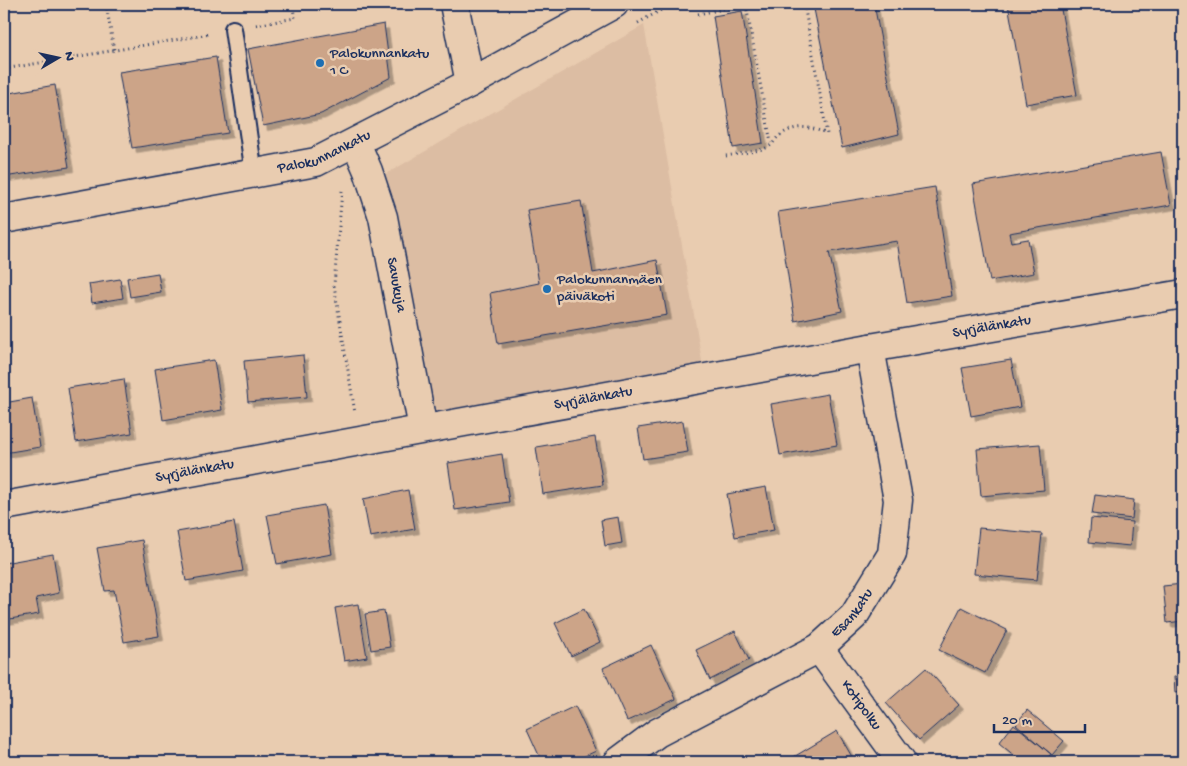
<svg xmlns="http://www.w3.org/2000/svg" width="1187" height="766" viewBox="0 0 1187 766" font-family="'Gochi Hand',sans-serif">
<defs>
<filter id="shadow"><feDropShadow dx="4.5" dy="4.5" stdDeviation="0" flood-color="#0004"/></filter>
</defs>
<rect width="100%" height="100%" fill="#e9ccb0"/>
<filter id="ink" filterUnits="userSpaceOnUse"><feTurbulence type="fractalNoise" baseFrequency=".02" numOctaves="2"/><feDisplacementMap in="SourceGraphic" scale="10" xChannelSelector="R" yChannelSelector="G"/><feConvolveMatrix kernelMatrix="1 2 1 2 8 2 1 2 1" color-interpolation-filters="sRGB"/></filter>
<g filter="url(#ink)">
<path fill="#dcbda3" d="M644,25L703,367L428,417L379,178Z"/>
<path fill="#cca488" stroke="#1b2f5e" filter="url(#shadow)" d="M813,4H874L899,134L842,148Z
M1008,4H1060L1077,95L1026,104Z
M742,11L763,143L733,148L713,16Z
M384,24L391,77L321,114L263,126L248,49Z
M216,57L228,133L132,148L119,72Z
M55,85L69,167L4,177V94Z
M1161,152L1171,205L1009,233L1011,242L1028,239L1034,273L990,281L973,184Z
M935,187L952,296L907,303L897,241L829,252L842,311L795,321L778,212Z
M581,201L593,273L657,260L667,315L498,344L490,293L539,283L527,210Z
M158,273L161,292L130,297L127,278Z
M120,279L123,298L92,303L89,284Z
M303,355L307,397L248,402L244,361Z
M214,360L222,410L163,420L155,369Z
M1011,360L1020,407L971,416L962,368Z
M124,379L132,433L76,442L68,388Z
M828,394L837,445L780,455L771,404Z
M32,398L40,447L4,453V403Z
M683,421L688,452L643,459L638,428Z
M595,437L603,485L543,494L536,447Z
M1040,444L1044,490L981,496L977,449Z
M502,454L509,502L455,510L448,463Z
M766,487L774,530L735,537L727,494Z
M408,490L415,529L370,537L363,499Z
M1095,495L1134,500L1132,519L1092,514Z
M324,505L332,554L277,564L267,515Z
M618,517L622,543L605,546L601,520Z
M1091,518L1132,522L1130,546L1089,542Z
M234,522L243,571L186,581L177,532Z
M979,528L1042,534L1037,580L974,574Z
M142,540L159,636L124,642L114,590L105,591L97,548Z
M53,554L59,593L36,598L39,614L4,620V563Z
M1183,584V621L1167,623L1163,586Z
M358,604L367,657L344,661L335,608Z
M961,607L1007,630L985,673L939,650Z
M584,609L600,642L571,656L555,623Z
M384,611L390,647L371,650L365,614Z
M735,631L749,660L710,680L696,650Z
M651,645L676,699L627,721L603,668Z
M926,668L959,705L919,740L886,703Z
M1183,676V692L1175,693L1174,677Z
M575,706L596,751L572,762H542L527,729Z
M1027,710L1064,741L1052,755L1016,724Z
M1014,724L1051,754L1044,762H1022L999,743Z
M837,731L855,762H794L792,758Z"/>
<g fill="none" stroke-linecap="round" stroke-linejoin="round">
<defs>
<path id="service" d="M233,29L254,174"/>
<g id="minor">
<path d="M454,4L470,83"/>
<path id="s1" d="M356,143L368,171L383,217L423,429"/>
<path id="s2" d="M4,219L316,162L470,83L614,4"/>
<path id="s3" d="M4,506L870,348L1183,294"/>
<path id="s4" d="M819,648L902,762"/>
<path id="s5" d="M618,762L657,733L819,648L854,616L892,554L898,500L870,348"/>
</g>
</defs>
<use href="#service" stroke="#1b2f5e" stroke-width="20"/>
<use href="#minor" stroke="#1b2f5e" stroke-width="31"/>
<path stroke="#1b2f5e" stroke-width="3" stroke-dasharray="1 4" stroke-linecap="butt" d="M106,4L114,50
M932,4L960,7L988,4
M746,5L771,143
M698,14L751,4
M638,23L672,4
M256,25L295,18L292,4
M4,69L210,34
M726,156C736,154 761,151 768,147C773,145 775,139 779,136C795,124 810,126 827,134L804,4
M342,191L334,285L355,413"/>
<use href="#service" stroke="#e9ccb0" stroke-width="16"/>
<use href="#minor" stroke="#e9ccb0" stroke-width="28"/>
</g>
</g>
<g fill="#1f6fb2" stroke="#e9ccb0" stroke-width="2">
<circle cx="320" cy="63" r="5"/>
<circle cx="547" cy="289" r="5"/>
</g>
<g text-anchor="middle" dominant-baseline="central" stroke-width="5" stroke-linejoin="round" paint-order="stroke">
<g font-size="15" fill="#1b2f5e" stroke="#e9ccb0" text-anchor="start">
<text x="330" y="54">Palokunnankatu<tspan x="330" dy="17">1 C</tspan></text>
<text x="557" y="280">Palokunnanmäen<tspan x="557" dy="17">päiväkoti</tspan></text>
</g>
<g font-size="15" fill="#1b2f5e" stroke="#e9ccb0">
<text stroke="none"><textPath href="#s2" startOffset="328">Palokunnankatu</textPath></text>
<text stroke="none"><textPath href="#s1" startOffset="148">Savukuja</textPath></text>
<text stroke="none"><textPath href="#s3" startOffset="1004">Syrjälänkatu</textPath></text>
<text stroke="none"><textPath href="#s3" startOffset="599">Syrjälänkatu</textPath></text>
<text stroke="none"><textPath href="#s3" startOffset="194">Syrjälänkatu</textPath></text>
<text stroke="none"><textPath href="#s5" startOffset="280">Esankatu</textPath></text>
<text stroke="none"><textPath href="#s4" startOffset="71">Kotipolku</textPath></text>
</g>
</g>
<rect width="1187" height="766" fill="none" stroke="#e9ccb0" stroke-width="20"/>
<rect x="10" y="10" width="1167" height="746" fill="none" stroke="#1b2f5e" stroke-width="2" filter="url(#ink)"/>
<g transform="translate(58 58) rotate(81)" stroke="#e9ccb0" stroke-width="4" paint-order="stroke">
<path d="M0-4L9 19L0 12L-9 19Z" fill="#1b2f5e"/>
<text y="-8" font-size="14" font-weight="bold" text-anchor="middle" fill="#1b2f5e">N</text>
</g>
<path d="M994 724v8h91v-8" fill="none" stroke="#1b2f5e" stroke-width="2.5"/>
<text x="1002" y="724" font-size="15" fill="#1b2f5e" stroke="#e9ccb0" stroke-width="4" paint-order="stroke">20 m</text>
</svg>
